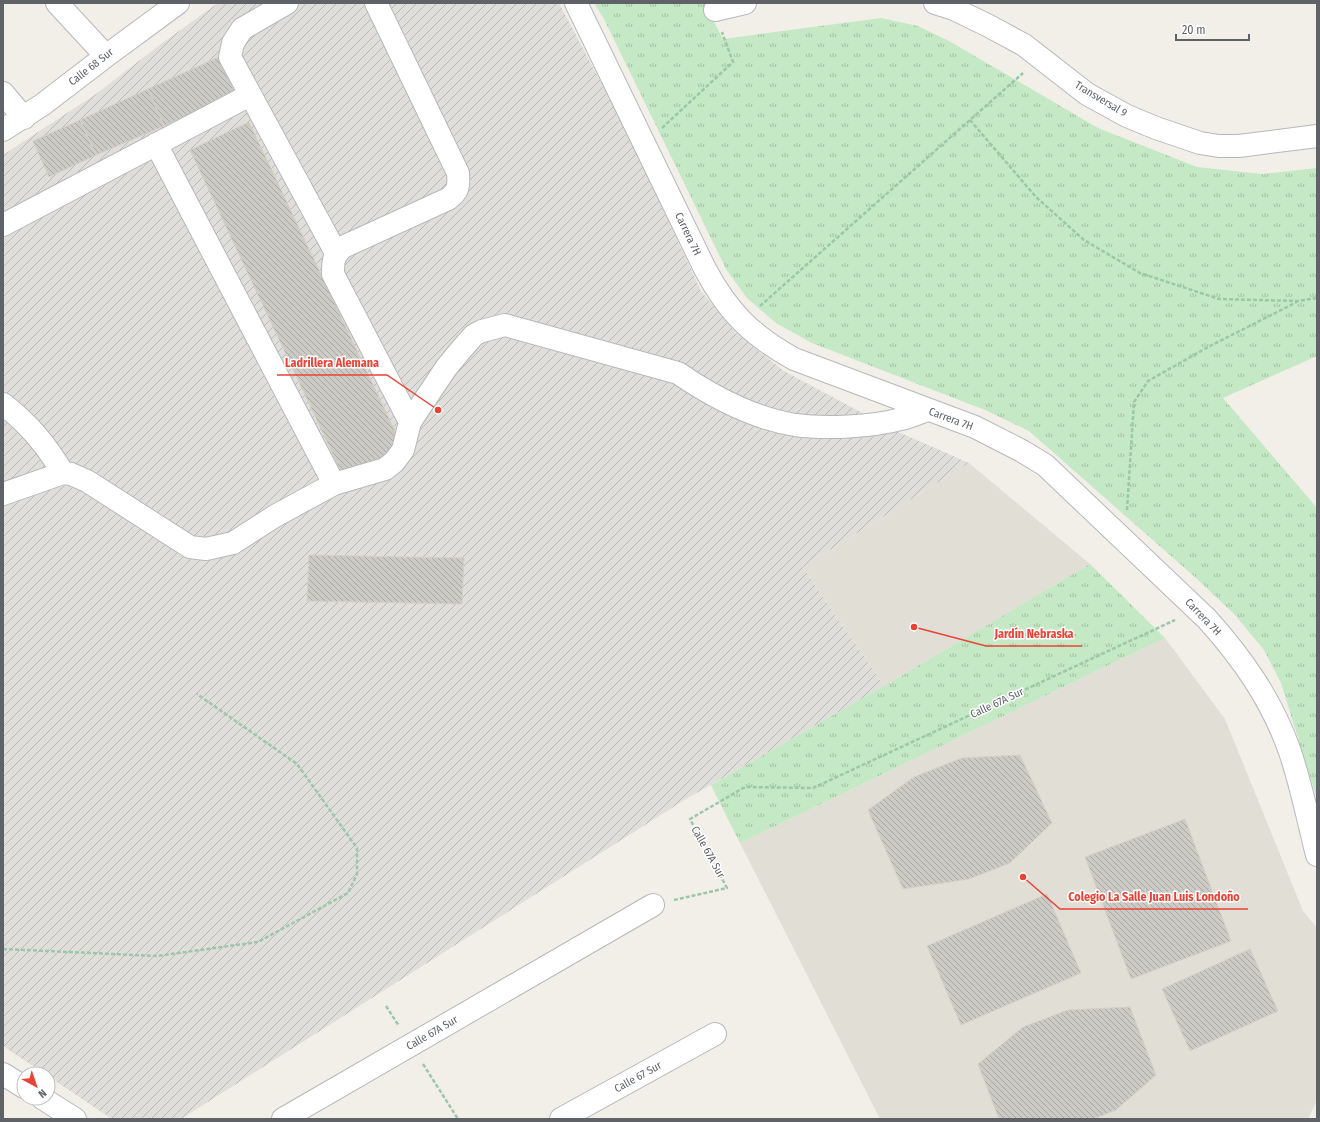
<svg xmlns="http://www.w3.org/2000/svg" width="1320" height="1122" viewBox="0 0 1320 1122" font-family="'Fira Sans Condensed',sans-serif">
<defs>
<pattern id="industrial-furrows" width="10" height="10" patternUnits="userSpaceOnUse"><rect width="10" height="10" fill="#e0deda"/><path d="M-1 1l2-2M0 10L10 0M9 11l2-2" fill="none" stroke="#b9b8b5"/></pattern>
<pattern id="park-tufts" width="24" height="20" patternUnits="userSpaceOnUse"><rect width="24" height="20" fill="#c5e8c5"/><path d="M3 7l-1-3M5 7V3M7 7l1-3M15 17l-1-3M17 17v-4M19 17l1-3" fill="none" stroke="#a3c0a4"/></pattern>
<pattern id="building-back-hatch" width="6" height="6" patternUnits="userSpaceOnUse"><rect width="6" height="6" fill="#cccac5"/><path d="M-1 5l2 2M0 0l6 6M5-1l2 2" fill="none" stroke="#a9a8a4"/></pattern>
</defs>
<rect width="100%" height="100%" fill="#f1efe8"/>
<path fill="url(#industrial-furrows)" d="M218,3H559L624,126L701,291L736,333L784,371L896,431L969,463L803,567L884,686L686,799L181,1119H112L48,1076V1074H45L3,1046V155L96,94L161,44Z"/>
<path fill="#e1ded6" d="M969,463L1090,564L884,686L803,567Z
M1165,638L1225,719L1303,911L1317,928V1100L1308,1119H880L740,843Z"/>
<path fill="url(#park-tufts)" d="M594,3H704L723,39L881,18L918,26L949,41L1098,128L1197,167L1262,174L1317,168V356L1223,398L1317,508V799L1281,683L1264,650L1235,615L1196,578L1029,431L985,410L812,343L776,323L747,298L726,269L604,19Z
M1090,564L1165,638L740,843L711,785L884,686Z"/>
<path fill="url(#building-back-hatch)" stroke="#d6d1c6" d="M219,57L235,93L164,126L148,89Z
M148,89L164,126L96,155L80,120Z
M80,120L96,155L49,177L33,141Z
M249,122L403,448L343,476L190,150Z
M309,555L464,558L462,604L307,601Z
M1020,755L1052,823L1010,863L969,879L903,889L868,810L914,777L962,758Z
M1185,819L1231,941L1131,979L1085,857Z
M1047,894L1081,973L961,1025L927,946Z
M1250,949L1278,1011L1190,1051L1162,989Z
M1130,1007L1156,1075L1116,1110L1093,1119H999L978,1064L1023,1027L1068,1010Z"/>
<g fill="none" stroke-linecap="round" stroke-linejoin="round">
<defs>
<path id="minor" d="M57,3L106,56
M287,3L242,29L233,43L230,57L336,253
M376,3L458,173C459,186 459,191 448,199L343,247C333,256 333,261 333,274L410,422
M576,3L705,269C728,312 751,335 794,359L975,427L1022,451L1045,465L1207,619C1242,658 1271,699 1289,749C1301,783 1308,820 1317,855
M935,3L954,9L989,26L1024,45L1087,94L1127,116L1156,128L1200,143L1219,146H1239L1317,136
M715,10L745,3
M3,93L24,118
M3,130L42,105L106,56L178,3
M156,144L334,484
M3,225L250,95
M3,404C30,425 46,445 63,473
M3,494L63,473L71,474L87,481L190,547L206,549L233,543L275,516L334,484L385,469L394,462L403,450L410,422L446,368L460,351L474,335L482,331L505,325L678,373C713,397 752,418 795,425C825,429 872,427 901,419C910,417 919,413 927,410
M3,1074L24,1087
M42,1098L75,1119
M283,1119L653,905
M561,1119L715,1034"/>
</defs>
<use href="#minor" stroke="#b5b8bc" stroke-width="24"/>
<path stroke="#9cc7a9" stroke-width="2.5" stroke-dasharray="4 2" stroke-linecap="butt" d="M970,120L1036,197L1084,240L1140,273L1219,299L1298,301L1317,298
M662,128L733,62L722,32
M760,306L1023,73
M1127,510L1134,402L1148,381L1210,346L1297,302
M674,900L727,888L690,819L745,787L813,788L1175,620
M3,949L157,956L258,942L348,893L357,874V848L297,764L197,694
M386,1006L399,1026
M423,1064L458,1119"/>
<use href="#minor" stroke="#fff" stroke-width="22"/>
</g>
<g text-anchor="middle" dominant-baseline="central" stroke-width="3" stroke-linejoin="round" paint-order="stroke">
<g font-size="11" fill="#5f6368" stroke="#fff">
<text transform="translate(91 67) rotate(-38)">Calle 68 Sur</text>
<text transform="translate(1101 99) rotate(31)">Transversal 9</text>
<text transform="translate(688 234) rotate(64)">Carrera 7H</text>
<text transform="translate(951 419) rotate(20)">Carrera 7H</text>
<text transform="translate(1203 617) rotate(46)">Carrera 7H</text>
<text transform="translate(997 703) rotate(-25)">Calle 67A Sur</text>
<text transform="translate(708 852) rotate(61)">Calle 67A Sur</text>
<text transform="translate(432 1033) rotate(-30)">Calle 67A Sur</text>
<text transform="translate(638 1077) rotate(-29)">Calle 67 Sur</text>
</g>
</g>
<path fill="none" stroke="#ea4335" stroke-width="1.5" d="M438 410L387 375H277M914 627L986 646H1082M1023 877L1060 909H1248"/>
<g fill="#ea4335" stroke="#fff" stroke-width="1.5">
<circle cx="438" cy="410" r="4"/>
<circle cx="914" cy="627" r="4"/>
<circle cx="1023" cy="877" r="4"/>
</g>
<g font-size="12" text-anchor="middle" font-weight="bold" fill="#ea4335" stroke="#fff" stroke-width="3" stroke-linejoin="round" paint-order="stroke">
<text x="332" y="367">Ladrillera Alemana</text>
<text x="1034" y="638">Jardín Nebraska</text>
<text x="1154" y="901">Colegio La Salle Juan Luis Londoño</text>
</g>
<rect width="1320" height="1122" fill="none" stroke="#5f6368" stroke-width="8"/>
<g transform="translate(36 1086) rotate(140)"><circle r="19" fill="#ffffff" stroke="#bfc1c3"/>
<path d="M0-3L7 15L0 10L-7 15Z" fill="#ea4335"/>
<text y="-6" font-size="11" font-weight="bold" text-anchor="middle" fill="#5f6368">N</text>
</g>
<path d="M1176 34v6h73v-6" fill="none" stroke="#5f6368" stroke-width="2"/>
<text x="1182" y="34" font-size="12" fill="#5f6368" stroke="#ffffff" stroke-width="3" paint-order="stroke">20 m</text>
</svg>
